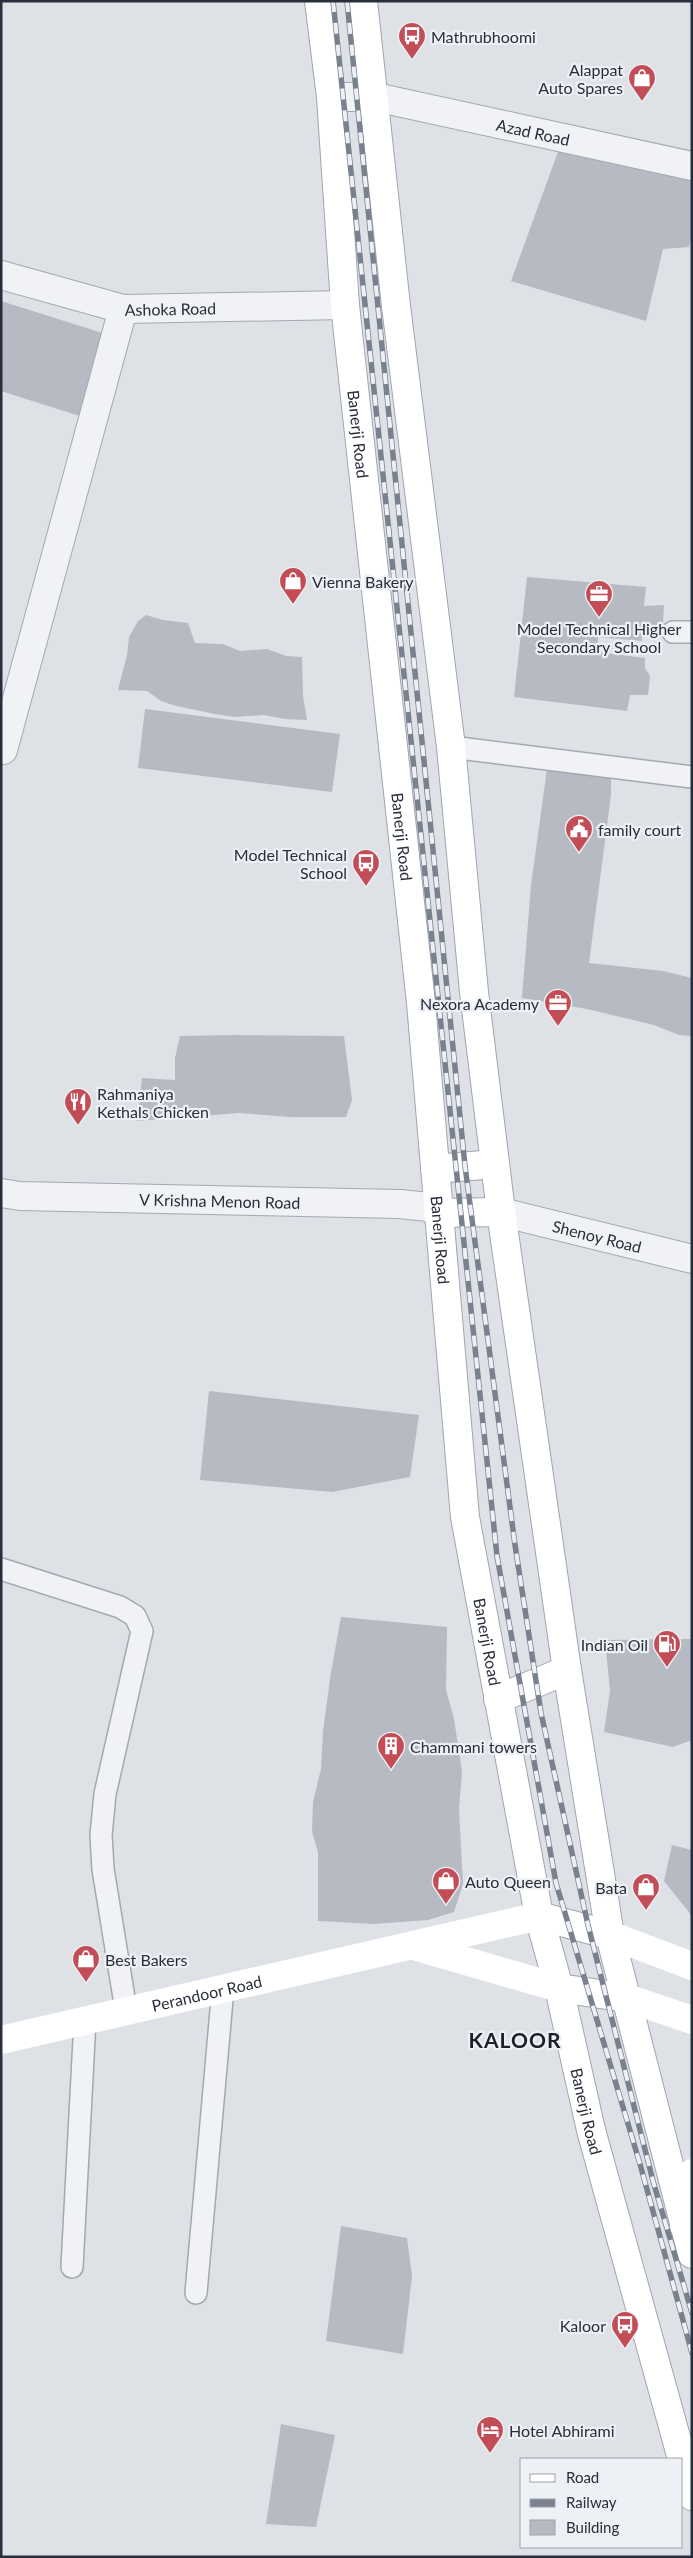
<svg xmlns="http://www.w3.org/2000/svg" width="693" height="2558" viewBox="0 0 693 2558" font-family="Lato,sans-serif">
<rect width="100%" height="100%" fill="#dee1e6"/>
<path fill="#b6bac3" d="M559,149L692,167V231L689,247L663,249L646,321L511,281Z
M1,301L115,337L89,419L1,391Z
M527,577L646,587L644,606L664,605L663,625L657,629L642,630V641L598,637L597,652L645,658V668L650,676L648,695H630L627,711L514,697Z
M146,615L163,620L188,623L195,643L223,644L240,651L267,649L286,656L302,657L303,696L307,720L285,719L264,715L234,717L215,714L176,706L161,701L147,691L118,690L127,655L129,637L138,621Z
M145,709L340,734L332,792L138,768Z
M547,769L611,778V795L589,963L663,971L692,978V1036L679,1035L654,1025L587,1009L522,998L531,885Z
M237,1035L344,1036L352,1100L346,1117H291L239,1113L137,1121L142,1078L175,1080V1058L180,1036Z
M209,1391L419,1415L410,1477L332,1492L200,1480Z
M341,1617L447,1627L446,1690L454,1719L462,1772L459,1809L463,1884L454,1912L428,1920L374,1924L318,1921V1852L312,1832L313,1802L321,1769L323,1731L331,1672Z
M692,1639V1740L673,1747L604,1732L610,1691L605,1640Z
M672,1845L692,1850V1916L664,1881Z
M341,2226L407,2238L412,2276L403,2354L326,2341Z
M281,2424L335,2435L316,2527L266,2524Z"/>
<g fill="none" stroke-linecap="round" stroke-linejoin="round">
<defs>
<path id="service" d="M673,632H692
M451,747L692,777
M1,1569L120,1607L135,1616L142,1631L105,1794L101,1835L103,1869L126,2010
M72,2267L85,2020
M196,2293L223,1988"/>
<g id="minor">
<path id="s1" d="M331,97H375L692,166"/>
<path id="s2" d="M1,275L123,309L345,305"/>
<path d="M3,750L123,309"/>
<path id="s3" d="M1,1193L20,1196L400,1204L428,1207L438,1213"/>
<path id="s4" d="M501,1212L692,1259"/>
</g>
<g id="primary">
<path id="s6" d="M319,1L331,97L345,305L421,1003L465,1517L539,1916L559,1988L591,2130L682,2459"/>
<path d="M363,1L396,306L451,747L474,992L501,1212L567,1670L610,1935L692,2254"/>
<path d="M435,1169L495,1164"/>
<path d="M438,1213L501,1212"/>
<path d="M498,1699L567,1670"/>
<path d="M539,1916L610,1935"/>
<path d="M559,1988L627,1998"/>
<path d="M682,2459L692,2496"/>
</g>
</defs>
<use href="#service" stroke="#a4a8b0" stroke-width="24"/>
<use href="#minor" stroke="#a4a8b0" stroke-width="30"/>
<use href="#primary" stroke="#9fa5b1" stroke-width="30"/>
<use href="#service" stroke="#f0f2f5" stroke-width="21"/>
<use href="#minor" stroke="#f0f2f5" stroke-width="28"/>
<g stroke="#fff" stroke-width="28">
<path d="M610,1935L692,1966"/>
<path d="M414,1946L559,1988"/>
<path d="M627,1998L692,2020"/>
<path id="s5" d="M1,2040L539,1916"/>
<path d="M684,2226L692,2173"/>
</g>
<use href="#primary" stroke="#fff" stroke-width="28"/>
<defs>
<path id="rail" d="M333,1L497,1556L556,1883L640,2164L692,2353
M347,1L465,1166L515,1545L541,1713L588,1925L653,2181L692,2313"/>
</defs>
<use href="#rail" stroke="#79808e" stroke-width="5.5"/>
<use href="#rail" stroke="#edf0f4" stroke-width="4" stroke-dasharray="11" stroke-linecap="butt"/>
</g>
<defs>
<symbol id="bus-pin" viewBox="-11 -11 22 30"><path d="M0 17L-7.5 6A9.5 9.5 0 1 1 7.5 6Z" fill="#c24d56" stroke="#edf0f4"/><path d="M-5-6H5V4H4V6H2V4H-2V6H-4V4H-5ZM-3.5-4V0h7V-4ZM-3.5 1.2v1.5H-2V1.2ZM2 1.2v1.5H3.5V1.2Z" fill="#fff"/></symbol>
<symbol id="shop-pin" viewBox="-11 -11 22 30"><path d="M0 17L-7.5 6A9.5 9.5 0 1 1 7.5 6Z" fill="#c24d56" stroke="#edf0f4"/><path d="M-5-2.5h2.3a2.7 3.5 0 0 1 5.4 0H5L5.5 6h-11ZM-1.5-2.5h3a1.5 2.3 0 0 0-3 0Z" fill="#fff"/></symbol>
<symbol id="office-pin" viewBox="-11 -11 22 30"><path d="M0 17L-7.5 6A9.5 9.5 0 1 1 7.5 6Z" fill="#c24d56" stroke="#edf0f4"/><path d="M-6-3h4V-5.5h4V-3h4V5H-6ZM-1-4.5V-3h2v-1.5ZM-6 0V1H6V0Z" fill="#fff"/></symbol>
<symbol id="civic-pin" viewBox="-11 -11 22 30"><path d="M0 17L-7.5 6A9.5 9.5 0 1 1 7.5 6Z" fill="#c24d56" stroke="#edf0f4"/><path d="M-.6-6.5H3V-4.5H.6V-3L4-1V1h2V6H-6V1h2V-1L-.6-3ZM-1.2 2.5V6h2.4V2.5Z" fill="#fff"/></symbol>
<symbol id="restaurant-pin" viewBox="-11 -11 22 30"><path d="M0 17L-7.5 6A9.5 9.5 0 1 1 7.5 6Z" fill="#c24d56" stroke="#edf0f4"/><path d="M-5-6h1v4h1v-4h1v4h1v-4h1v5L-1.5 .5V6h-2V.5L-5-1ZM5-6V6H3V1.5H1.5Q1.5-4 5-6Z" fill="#fff"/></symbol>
<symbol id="fuel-pin" viewBox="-11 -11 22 30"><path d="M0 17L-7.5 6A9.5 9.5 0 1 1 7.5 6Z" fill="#c24d56" stroke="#edf0f4"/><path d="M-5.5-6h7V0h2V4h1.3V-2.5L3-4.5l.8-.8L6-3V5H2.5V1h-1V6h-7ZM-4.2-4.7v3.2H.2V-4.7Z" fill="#fff"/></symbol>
<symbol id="building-pin" viewBox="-11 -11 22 30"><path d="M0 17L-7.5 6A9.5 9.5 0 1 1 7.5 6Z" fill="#c24d56" stroke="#edf0f4"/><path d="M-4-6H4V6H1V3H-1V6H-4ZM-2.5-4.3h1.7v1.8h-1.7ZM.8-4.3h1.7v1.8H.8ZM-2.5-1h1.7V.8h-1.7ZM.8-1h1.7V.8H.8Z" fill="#fff"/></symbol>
<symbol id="hotel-pin" viewBox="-11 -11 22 30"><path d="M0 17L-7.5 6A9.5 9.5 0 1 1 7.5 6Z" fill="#c24d56" stroke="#edf0f4"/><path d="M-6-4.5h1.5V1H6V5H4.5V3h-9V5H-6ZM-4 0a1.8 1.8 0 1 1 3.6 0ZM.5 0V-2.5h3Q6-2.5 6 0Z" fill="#fff"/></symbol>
</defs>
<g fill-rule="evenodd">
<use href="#bus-pin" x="396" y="20" width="32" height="43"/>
<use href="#shop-pin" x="626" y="62" width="32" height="43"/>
<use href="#shop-pin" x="277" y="565" width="32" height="43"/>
<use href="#office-pin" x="583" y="578" width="32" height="43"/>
<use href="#civic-pin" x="563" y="813" width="32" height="43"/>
<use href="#bus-pin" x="350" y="847" width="32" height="43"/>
<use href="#office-pin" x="542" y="987" width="32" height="43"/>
<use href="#restaurant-pin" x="62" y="1086" width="32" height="43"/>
<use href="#fuel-pin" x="651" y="1628" width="32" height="43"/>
<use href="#building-pin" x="375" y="1730" width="32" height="43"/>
<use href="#shop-pin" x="430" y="1865" width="32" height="43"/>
<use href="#shop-pin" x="630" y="1871" width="32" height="43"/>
<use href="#shop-pin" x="70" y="1943" width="32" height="43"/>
<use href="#bus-pin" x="609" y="2309" width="32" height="43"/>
<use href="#hotel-pin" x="474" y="2414" width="32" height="43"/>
</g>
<g text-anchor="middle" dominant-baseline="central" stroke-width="4.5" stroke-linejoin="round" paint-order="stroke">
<g font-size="16" fill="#292e3c" stroke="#edf0f4" text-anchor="start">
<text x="431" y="36">Mathrubhoomi</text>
<text x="623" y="69" text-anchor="end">Alappat<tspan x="623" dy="18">Auto Spares</tspan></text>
<text x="312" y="581">Vienna Bakery</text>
<text x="599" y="628" text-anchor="middle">Model Technical Higher<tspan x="599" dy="18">Secondary School</tspan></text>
<text x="598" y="829">family court</text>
<text x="347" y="854" text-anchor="end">Model Technical<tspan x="347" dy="18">School</tspan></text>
<text x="539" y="1003" text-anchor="end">Nexora Academy</text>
<text x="97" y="1093">Rahmaniya<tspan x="97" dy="18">Kethals Chicken</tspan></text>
<text x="648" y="1644" text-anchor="end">Indian Oil</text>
<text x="410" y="1746">Chammani towers</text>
<text x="465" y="1881">Auto Queen</text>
<text x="627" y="1887" text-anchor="end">Bata</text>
<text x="105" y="1959">Best Bakers</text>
<text x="606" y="2325" text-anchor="end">Kaloor</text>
<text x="509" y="2430">Hotel Abhirami</text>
</g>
<g font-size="16" fill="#292e3c" stroke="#edf0f4">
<text stroke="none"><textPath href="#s1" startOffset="206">Azad Road</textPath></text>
<text stroke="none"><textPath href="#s2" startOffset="174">Ashoka Road</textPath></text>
<text stroke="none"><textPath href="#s6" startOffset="435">Banerji Road</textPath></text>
<text stroke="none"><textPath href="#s6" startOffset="840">Banerji Road</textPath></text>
<text stroke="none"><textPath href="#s3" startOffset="219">V Krishna Menon Road</textPath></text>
<text stroke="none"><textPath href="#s4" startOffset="99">Shenoy Road</textPath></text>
<text stroke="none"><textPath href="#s6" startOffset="1245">Banerji Road</textPath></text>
<text stroke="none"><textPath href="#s6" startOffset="1650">Banerji Road</textPath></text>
<text stroke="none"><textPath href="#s5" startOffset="211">Perandoor Road</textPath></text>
<text stroke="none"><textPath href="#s6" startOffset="2130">Banerji Road</textPath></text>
</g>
<g font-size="21" font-weight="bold" letter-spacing="1" fill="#1b202d" stroke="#edf0f4">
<text x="515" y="2039">KALOOR</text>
</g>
</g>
<rect width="693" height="2558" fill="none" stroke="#292e3c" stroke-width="5"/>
<rect x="520" y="2458" width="162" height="90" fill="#edf0f4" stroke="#9fa2aa"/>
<rect x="530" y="2474" width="25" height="8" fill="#ffffff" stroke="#9fa2aa"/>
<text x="566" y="2483" font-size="15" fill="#292e3c">Road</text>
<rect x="530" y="2499" width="25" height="8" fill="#79808e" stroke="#9fa2aa"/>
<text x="566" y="2508" font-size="15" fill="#292e3c">Railway</text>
<rect x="530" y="2520" width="25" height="15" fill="#b6bac3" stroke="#9fa2aa"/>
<text x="566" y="2533" font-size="15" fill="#292e3c">Building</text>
</svg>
